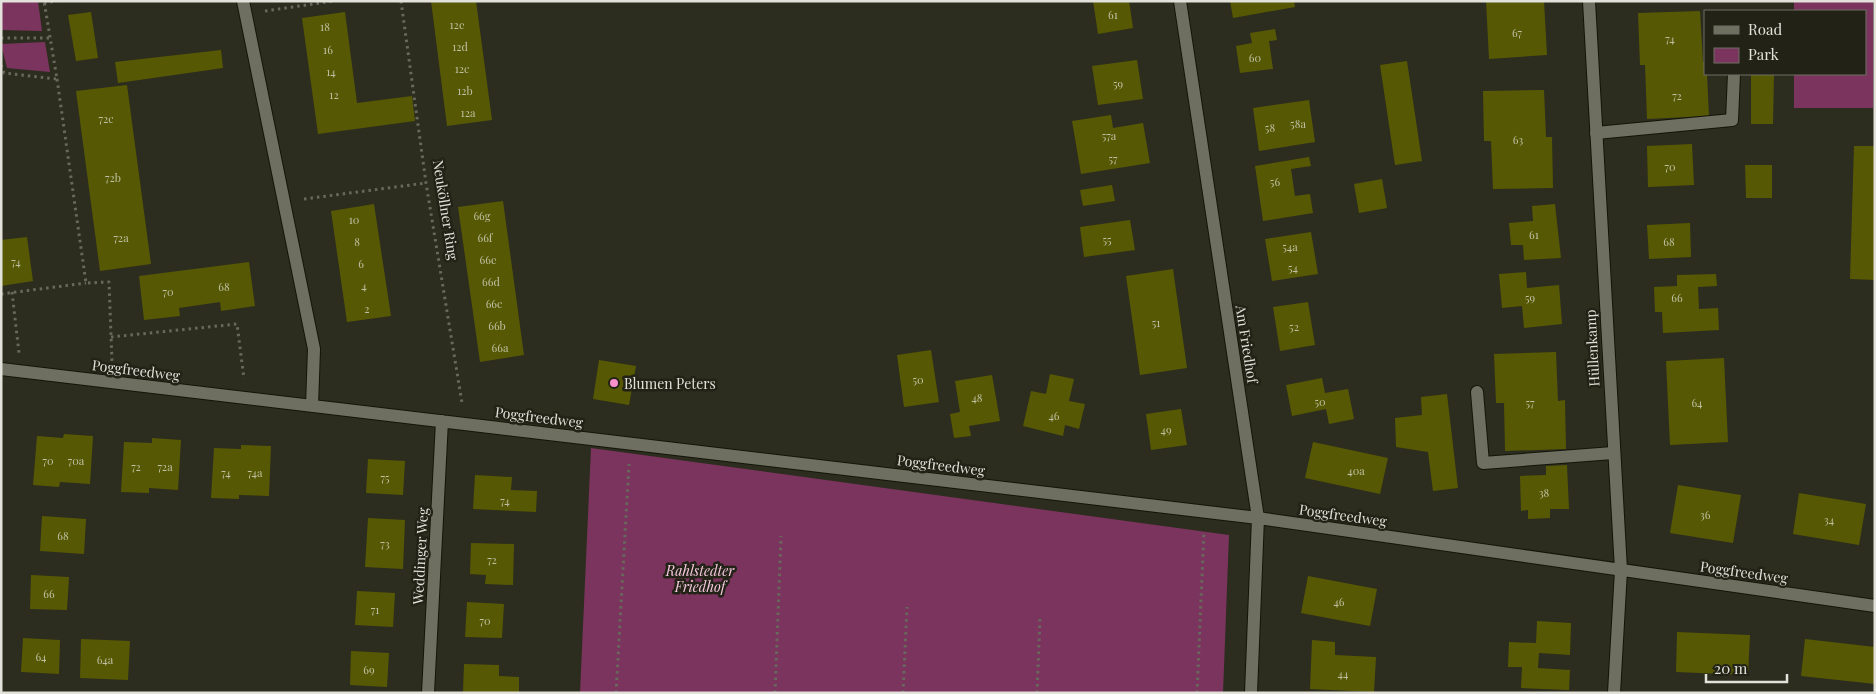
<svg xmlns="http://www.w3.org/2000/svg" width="1876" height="694" viewBox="0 0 1876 694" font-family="'Playfair Display',serif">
<rect width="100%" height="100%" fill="#2c2d1f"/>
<path fill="#7b345e" d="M1,1H38L42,31L1,30Z
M1794,1H1873V108H1794V74H1865V11H1794Z
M45,42L50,72L7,68L1,44Z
M591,448L1229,535L1223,693H580Z"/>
<path fill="#575803" d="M431,1H476L492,120L447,126Z
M1093,1H1129L1133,28L1098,34Z
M1230,1H1294L1295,7L1233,18Z
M1486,1H1544L1547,55L1489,59Z
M1700,11L1703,62H1705V74H1707L1709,116L1647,119L1645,65H1640L1638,13Z
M91,12L98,58L76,61L68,15Z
M345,12L357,103L412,96L415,121L318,134L302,18Z
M1275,29L1277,40L1269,41L1273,69L1240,73L1236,46L1252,43L1250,33Z
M221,50L223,68L118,83L115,62Z
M1137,60L1143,99L1098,105L1092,66Z
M1407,61L1422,161L1395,165L1380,65Z
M1751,74H1774L1773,124H1751Z
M127,85L151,264L100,271L76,91Z
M1544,90L1546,137H1552L1553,188L1493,189L1491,141H1484L1483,91Z
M1309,100L1315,142L1259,151L1253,108Z
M1111,115L1113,128L1143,123L1150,163L1081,174L1072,121Z
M1692,144L1694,185L1648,187L1647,146Z
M1854,146H1875V280L1850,279Z
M1309,157L1311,166L1291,169L1295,196L1310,194L1313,213L1263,221L1255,166Z
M1745,165H1772V198H1746Z
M1382,179L1387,208L1359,213L1354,184Z
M1112,185L1115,201L1083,206L1080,190Z
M503,201L524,355L480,362L458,207Z
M374,204L391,316L347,322L331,211Z
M1555,204L1561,258L1524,260L1523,245H1511L1509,223L1533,221L1532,206Z
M1130,220L1135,250L1084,257L1080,227Z
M1690,223L1691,257L1649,259L1647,225Z
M1311,232L1318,274L1272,281L1265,239Z
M27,237L33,281L1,286V240Z
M249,262L255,306L221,311L220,302L179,308L180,316L144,320L139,276Z
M1173,269L1187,368L1140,375L1126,276Z
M1526,272L1527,288L1559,285L1562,324L1524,328L1522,306L1502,308L1499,274Z
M1716,274L1717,286L1698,287L1699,309L1718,308L1719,330L1663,333L1662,312H1655L1654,287L1677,286V275Z
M1308,302L1315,345L1280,351L1273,307Z
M931,350L939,402L904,407L897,355Z
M1556,352L1558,401L1565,400L1566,449L1505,451L1504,403H1496L1494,354Z
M1724,358L1728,442L1670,445L1666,361Z
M599,360L636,366L629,405L593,399Z
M1050,374L1074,379L1069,401L1085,404L1079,429L1065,425L1063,436L1023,426L1031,391L1046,394Z
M992,375L1000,421L969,426L971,436L954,438L950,414L960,412L955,381Z
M1322,378L1325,393L1348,389L1354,419L1329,424L1326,409L1292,416L1286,385Z
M1447,394L1458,488L1433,491L1428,452L1396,447L1395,418L1422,415L1421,397Z
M1181,409L1187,445L1151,450L1146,414Z
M64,434L93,436L90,484L60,482L59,487L33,485L37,436L63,438Z
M152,438L181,440L178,490L149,488V493L121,492L124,442L152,443Z
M1313,442L1388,458L1380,494L1305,478Z
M241,445L271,446L269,496L239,495V499L211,498L214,448L241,449Z
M368,459L405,461L403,495L366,493Z
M1567,465L1569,509H1550V518L1528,519V510L1521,511L1520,476L1546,475V466Z
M475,475L512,477L511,490L537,491L536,512L473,509Z
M1678,485L1741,495L1733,543L1670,533Z
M1799,493L1866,504L1859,545L1793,534Z
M42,516L86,519L84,554L40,551Z
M368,518L405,520L403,569L365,567Z
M471,543L514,544L513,585L485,584L486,575L470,574Z
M31,575L69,577L67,610L30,609Z
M1308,576L1377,589L1370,626L1301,613Z
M357,591L395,593L393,627L355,625Z
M467,602L504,604L502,638L465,637Z
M1537,621L1571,623L1570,655L1539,653L1538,668L1570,670L1569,690L1521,688L1522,667H1508L1509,642L1536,643Z
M1677,632L1750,635L1748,675L1676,672Z
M23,638L60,640L59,674L21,672Z
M81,639L130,641L128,680L80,678Z
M1805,639L1875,647V684L1801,676Z
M1312,640L1335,642V655L1376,657L1374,692L1310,689Z
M351,651L389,653L387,687L350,685Z
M464,664L499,665V676L519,677V693H463Z"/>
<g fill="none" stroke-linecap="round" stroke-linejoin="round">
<defs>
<path id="lane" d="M1596,133L1732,120L1734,74
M1477,392L1483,463L1613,453"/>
<path id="street" d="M243,1L314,349L312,406
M1180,1L1258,518L1251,693
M1589,1L1621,570L1614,693
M1,369L1258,518L1875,606
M428,693L442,421"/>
</defs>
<use href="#lane" stroke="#141509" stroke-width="14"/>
<use href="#street" stroke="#141509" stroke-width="14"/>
<path stroke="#68685c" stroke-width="3" stroke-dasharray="2.5 4" stroke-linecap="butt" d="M401,1L426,183L462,403
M44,3L57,1
M265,11L334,1
M1,38H50
M1,65L4,73L57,79L44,1
M57,79L86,283L109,282L112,362
M304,199L426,183
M12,292L19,353
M1,294L86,283
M111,337L237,324L244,379
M616,693L629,464
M775,693L781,536
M903,693L907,607
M1037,693L1040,617
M1197,693L1204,531"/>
<use href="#lane" stroke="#6e6f60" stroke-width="12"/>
<use href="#street" stroke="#6e6f60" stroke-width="12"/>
</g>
<circle fill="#f890cb" stroke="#222316" stroke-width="2" cx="614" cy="383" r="5"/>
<g text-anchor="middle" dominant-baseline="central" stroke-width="5" stroke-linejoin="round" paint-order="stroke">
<g font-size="11" fill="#bfc0a4">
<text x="1113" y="14">61</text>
<text x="457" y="24">12e</text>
<text x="325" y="26">18</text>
<text x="1517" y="32">67</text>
<text x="1670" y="38">74</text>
<text x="460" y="46">12d</text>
<text x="328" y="49">16</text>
<text x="1255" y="57">60</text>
<text x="462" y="68">12c</text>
<text x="331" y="71">14</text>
<text x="1118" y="83">59</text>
<text x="465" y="90">12b</text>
<text x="334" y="94">12</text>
<text x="1677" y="95">72</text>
<text x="468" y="112">12a</text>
<text x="106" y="118">72c</text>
<text x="1298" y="123">58a</text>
<text x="1270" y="127">58</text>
<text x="1109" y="135">57a</text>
<text x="1518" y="139">63</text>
<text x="1113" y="158">57</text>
<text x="1670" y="166">70</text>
<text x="113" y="177">72b</text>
<text x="1275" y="181">56</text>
<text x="482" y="215">66g</text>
<text x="354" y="219">10</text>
<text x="1534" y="234">61</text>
<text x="121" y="237">72a</text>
<text x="485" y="237">66f</text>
<text x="1107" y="239">55</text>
<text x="357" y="241">8</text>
<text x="1669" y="241">68</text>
<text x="1290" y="246">54a</text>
<text x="488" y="259">66e</text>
<text x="16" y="261">74</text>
<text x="361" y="263">6</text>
<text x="1293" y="267">54</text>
<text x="491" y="281">66d</text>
<text x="364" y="285">4</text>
<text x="224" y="286">68</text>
<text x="168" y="291">70</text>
<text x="1530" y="297">59</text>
<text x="1677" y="297">66</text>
<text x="494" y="303">66c</text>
<text x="367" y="308">2</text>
<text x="1156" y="322">51</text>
<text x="497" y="325">66b</text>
<text x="1294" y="326">52</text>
<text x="500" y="347">66a</text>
<text x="918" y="379">50</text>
<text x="977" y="397">48</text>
<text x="1320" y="401">50</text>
<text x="1530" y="402">57</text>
<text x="1697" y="402">64</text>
<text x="1054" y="415">46</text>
<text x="1166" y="429">49</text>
<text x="48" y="460">70</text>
<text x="76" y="460">70a</text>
<text x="136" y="466">72</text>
<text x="165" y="466">72a</text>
<text x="1356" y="470">40a</text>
<text x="226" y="472">74</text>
<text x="255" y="472">74a</text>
<text x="385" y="477">75</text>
<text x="1544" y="492">38</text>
<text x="505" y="500">74</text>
<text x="1705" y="514">36</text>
<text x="1829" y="519">34</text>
<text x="63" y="535">68</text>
<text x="385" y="543">73</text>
<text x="492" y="559">72</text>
<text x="49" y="593">66</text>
<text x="1339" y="601">46</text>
<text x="375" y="609">71</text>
<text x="485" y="620">70</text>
<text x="41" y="656">64</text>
<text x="105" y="659">64a</text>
<text x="369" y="669">69</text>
<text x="1343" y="673">44</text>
</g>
<g font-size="14" fill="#e2e2da" stroke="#222316">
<text transform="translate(446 210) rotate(81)">Neuköllner Ring</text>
<text transform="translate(1247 344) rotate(81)">Am Friedhof</text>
<text transform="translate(1592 348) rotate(-93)">Hüllenkamp</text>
<text transform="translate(136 370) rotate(7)">Poggfreedweg</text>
<text transform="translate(539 417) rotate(7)">Poggfreedweg</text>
<text transform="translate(941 465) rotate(7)">Poggfreedweg</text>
<text transform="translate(1343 515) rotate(8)">Poggfreedweg</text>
<text transform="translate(420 556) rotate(-87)">Weddinger Weg</text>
<text transform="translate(1744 572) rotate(8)">Poggfreedweg</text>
</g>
<g font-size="14" fill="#e2e2da" stroke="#222316" text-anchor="start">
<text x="624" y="383">Blumen Peters</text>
</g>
<g font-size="14" font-style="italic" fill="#f6c9e0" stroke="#222316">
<text x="700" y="570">Rahlstedter<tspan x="700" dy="16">Friedhof</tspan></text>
</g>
</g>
<rect width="1876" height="694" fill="none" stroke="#e2e2da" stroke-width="5"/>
<rect x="1704" y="10" width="162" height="65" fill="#222316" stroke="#6f6f64"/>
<rect x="1714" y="26" width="25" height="8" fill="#6e6f60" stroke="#6f6f64"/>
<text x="1748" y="35" font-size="15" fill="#e2e2da">Road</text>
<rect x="1714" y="48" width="25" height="15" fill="#7b345e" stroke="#6f6f64"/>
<text x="1748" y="60" font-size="15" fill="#e2e2da">Park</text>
<path d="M1706 674v8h81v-8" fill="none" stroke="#e2e2da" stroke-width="2.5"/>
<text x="1714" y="674" font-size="15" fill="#e2e2da" stroke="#222316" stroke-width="4" paint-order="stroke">20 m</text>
</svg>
